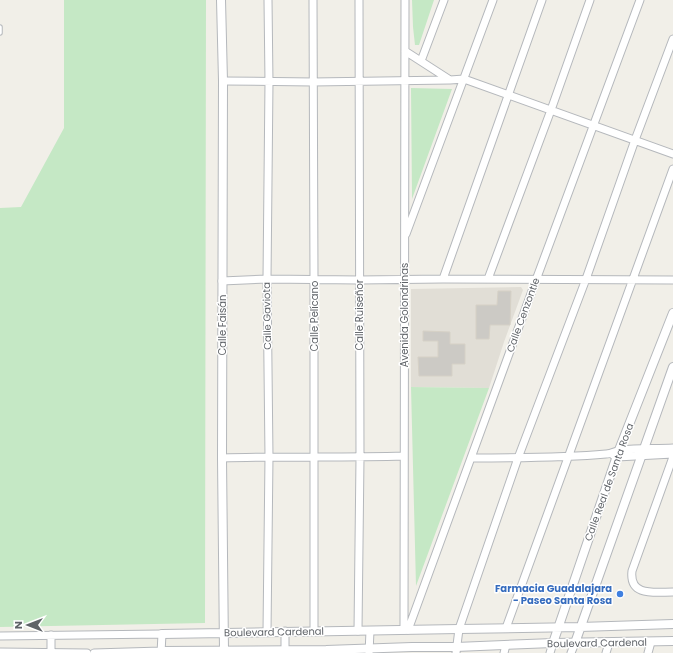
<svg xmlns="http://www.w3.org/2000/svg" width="673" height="653" viewBox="0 0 673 653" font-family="Poppins,sans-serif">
<rect width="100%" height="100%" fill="#f1efe8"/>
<path fill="#e1ded6" d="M521,287L523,290L504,342L489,388L411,387V289Z"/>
<path fill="#c5e8c5" d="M64,0H206L205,623L0,627V208L21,207L64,128Z
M412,0H434L419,45H415L413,27Z
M411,88L452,89L412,199Z
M411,387L489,388L416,586Z"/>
<path fill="#cccac5" stroke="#d6d1c6" d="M498,291H511L510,325H490L489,339H476V305H497Z
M423,331L450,332V344H465V364H452V376H419L418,357H438V341H423Z"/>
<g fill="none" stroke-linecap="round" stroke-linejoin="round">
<defs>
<path id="service" d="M0,27V33"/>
<path id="minor" d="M313,0L314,279V631
M405,51L450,80L464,79L673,154
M421,61L444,0
M223,81L313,82L450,80
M406,234L493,0
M443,279L542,0
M488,279L551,110L590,0
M222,281L267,279L359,280L443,279L673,280
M613,455L617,457L673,454
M673,457L632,571C629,597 655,592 673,592
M222,458C283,456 344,458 404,456
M472,458C517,458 562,458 606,454C611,454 616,451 621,450C638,448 656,449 673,448
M506,628L673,169
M404,630L405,0
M408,630L536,280L640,0
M285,631V653
M358,631L360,458L359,0
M267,632L269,457L267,279L269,82L268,0
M51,635V653
M0,636L162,634L161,653
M0,652L87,653
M94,653L161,651
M369,653L370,631
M456,653L459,629L518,458L586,279L635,140L673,39
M504,653L506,645
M550,653L553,643
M571,653L575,643
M606,653L609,643
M648,653L651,642"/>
<path id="tertiary" d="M221,0L223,81L222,458L224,651
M162,634L459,629L580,627L673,624
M553,643L619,450L673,313
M575,643L673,367
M161,651L326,650L412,647H456L553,643L673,641"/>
</defs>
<use href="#service" stroke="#b5b8bc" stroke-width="5.5"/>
<use href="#minor" stroke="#b5b8bc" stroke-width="9"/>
<use href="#tertiary" stroke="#b5b8bc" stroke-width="10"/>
<use href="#service" stroke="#fff" stroke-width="3.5"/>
<use href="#minor" stroke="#fff" stroke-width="7"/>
<use href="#tertiary" stroke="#fff" stroke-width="8"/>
</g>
<circle fill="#3f7fe0" stroke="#fff" stroke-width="1.5" cx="620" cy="594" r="4"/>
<g text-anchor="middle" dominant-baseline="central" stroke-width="3" stroke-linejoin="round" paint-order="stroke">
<g font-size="10" fill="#5f6368" stroke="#fff">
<text transform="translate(359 315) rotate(-90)">Calle Ruiseñor</text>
<text transform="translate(404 315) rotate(-90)">Avenida Golondrinas</text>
<text transform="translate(523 315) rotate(-70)">Calle Cenzontle</text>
<text transform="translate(267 316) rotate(-91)">Calle Gaviota</text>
<text transform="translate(314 316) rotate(-90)">Calle Pelícano</text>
<text transform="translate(222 325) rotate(-90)">Calle Faisán</text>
<text transform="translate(609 482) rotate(-70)">Calle Real de Santa Rosa</text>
<text transform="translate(274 632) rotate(-1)">Boulevard Cardenal</text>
<text transform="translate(597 643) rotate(-1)">Boulevard Cardenal</text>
</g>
<g font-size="10" font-weight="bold" fill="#366cbe" stroke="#fff" text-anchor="end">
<text x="612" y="588">Farmacia Guadalajara<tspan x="612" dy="12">- Paseo Santa Rosa</tspan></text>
</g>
</g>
<g transform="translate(28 625) rotate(270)" stroke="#ffffff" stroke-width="3" paint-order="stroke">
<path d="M0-3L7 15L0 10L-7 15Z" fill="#5f6368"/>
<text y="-6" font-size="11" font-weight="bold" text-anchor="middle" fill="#5f6368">N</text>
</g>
</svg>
